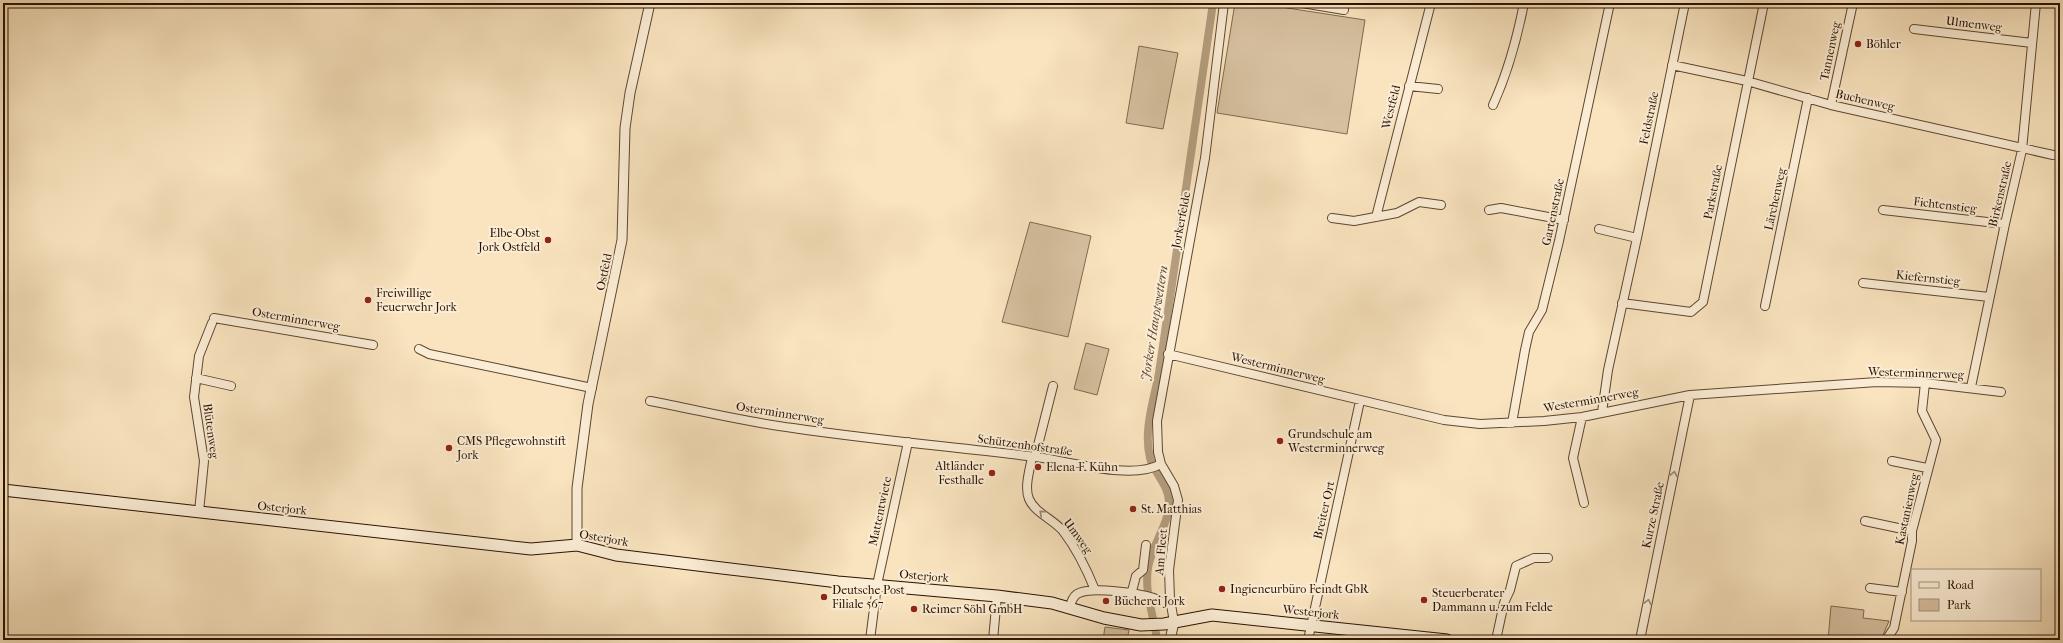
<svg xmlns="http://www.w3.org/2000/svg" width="2063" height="643" viewBox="0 0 2063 643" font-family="'IM FELL French Canon',serif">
<rect width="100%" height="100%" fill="#f9e4bf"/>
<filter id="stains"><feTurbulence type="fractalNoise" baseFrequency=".005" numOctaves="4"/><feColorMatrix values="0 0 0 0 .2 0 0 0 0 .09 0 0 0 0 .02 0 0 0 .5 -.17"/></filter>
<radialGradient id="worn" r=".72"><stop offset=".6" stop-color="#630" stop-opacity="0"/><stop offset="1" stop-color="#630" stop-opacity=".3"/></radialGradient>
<path fill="#d6c09f" stroke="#806950" d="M1235,3H1255L1365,20L1347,134L1217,113Z
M1139,46L1178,53L1163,129L1126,123Z
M1030,222L1091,236L1068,337L1002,322Z
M1086,343L1109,349L1097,395L1074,389Z
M1831,606L1864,610L1863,618L1889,621L1881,640H1828Z
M1105,627L1129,630L1127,640H1103Z"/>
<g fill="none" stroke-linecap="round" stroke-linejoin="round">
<path stroke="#b39d7e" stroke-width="8" d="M1157,640C1154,616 1144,592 1148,568C1151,546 1170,523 1169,502C1169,486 1154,473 1150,458C1143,430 1154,400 1159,373L1213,3"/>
<defs>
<path id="minor" d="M1302,3L1344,10
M1914,29L2032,43
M1672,65L1747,81L1831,105L2053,155
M1409,86L1438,89
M1493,105C1508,72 1517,39 1524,3
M1831,105L1853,3
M1489,210L1501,208L1564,220
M1883,210L2005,224
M1376,217L1431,3
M1332,218L1354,221L1397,213L1419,202L1441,205
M1599,229L1637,238
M1863,283L1989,297
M1622,303L1691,312L1703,302L1764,3
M1765,306L1808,98
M214,318L373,345
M419,349L429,354L592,388
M1168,354L1444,420L1480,424L1544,421L1582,417L1690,395L1877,382L1925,383L2001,392
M196,378L231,386
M1971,387L2005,224L2022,150L2036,3
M650,401C698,410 745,422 793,428C874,440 955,447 1036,457C1070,461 1131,481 1161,464
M1602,412L1608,370L1637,238L1685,3
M1582,417L1573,458L1584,503
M1512,423L1525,350L1529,332L1542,310L1559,241L1610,3
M1032,457C1030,469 1024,487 1029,499C1035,513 1053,519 1063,531C1076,548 1087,570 1095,590
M1035,457L1053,386
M1892,461L1927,468
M199,512L204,461L194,397L199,356L212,323
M1865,521L1912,531
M1870,588L1902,592
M1131,595L1136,576L1143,570L1146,545
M1070,607C1071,602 1073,597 1077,594C1091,586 1139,593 1154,598C1160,601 1164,604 1171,604
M1174,622L1170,599L1169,570L1178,500L1174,486L1161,464L1158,452L1157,421L1205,158L1224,3
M870,640L877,585L908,442
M993,640L997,596
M1308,640L1360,401
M1496,640L1504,603L1510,590L1516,566L1534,558H1548
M1640,640L1690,395
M1886,640L1894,628L1912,541V531L1936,440L1922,411L1925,383"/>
<path id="tertiary" d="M577,545V488L588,404L622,240L625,128L630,93L650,3
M1170,640L1174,622"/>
<path id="secondary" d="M3,490L531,549L577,545L616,555L722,568L838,582L997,596L1052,603L1104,618L1141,625L1164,624L1212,615L1447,640"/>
</defs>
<use href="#minor" stroke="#5e4630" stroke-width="10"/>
<use href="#tertiary" stroke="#5e4630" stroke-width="11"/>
<use href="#secondary" stroke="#2a1201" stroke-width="13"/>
<use href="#minor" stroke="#fbedd5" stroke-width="8"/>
<use href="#tertiary" stroke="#fbedd5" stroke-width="9"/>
<use href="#secondary" stroke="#fbedd5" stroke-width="11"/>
</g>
<defs><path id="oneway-chevron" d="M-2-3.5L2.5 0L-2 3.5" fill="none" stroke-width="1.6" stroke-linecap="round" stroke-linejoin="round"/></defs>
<g stroke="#9d8a76">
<use href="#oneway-chevron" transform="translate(1674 474) rotate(-78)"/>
<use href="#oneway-chevron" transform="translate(1042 513) rotate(-140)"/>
<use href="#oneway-chevron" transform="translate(1648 602) rotate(-78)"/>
</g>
<g fill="#8f2418" stroke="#fbedd5" stroke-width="1.5">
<circle cx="1858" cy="44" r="4"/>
<circle cx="548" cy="240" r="4"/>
<circle cx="368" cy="300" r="4"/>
<circle cx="1280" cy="441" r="4"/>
<circle cx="449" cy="448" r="4"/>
<circle cx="1038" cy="467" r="4"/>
<circle cx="992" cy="473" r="4"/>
<circle cx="1133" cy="509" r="4"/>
<circle cx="1222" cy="589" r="4"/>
<circle cx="824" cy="597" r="4"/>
<circle cx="1424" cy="600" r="4"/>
<circle cx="1106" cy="601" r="4"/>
<circle cx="914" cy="609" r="4"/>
</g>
<g text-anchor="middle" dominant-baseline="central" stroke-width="4" stroke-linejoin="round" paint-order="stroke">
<g font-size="12" fill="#2a1201" stroke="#fbedd5">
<text transform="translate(1974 24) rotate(7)">Ulmenweg</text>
<text transform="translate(1830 51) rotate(-78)">Tannenweg</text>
<text transform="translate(1865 100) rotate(13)">Buchenweg</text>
<text transform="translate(1391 107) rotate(-76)">Westfeld</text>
<text transform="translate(1649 118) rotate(-78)">Feldstraße</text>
<text transform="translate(1713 192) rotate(-79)">Parkstraße</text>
<text transform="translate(2000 194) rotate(-77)">Birkenstraße</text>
<text transform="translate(1775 199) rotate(-78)">Lärchenweg</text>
<text transform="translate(1945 205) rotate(7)">Fichtenstieg</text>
<text transform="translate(1553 212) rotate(-78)">Gartenstraße</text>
<text transform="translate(1181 220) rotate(-79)">Jorkerfelde</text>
<text transform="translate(604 272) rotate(-78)">Ostfeld</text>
<text transform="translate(1928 278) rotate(6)">Kiefernstieg</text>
<text transform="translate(296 319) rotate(10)">Osterminnerweg</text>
<text transform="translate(1278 368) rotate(14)">Westerminnerweg</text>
<text transform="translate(1916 373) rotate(2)">Westerminnerweg</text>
<text transform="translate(1591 400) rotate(-10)">Westerminnerweg</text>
<text transform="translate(780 413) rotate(9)">Osterminnerweg</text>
<text transform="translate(211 431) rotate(82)">Blütenweg</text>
<text transform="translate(1025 445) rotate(8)">Schützenhofstraße</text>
<text transform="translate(282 508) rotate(6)">Osterjork</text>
<text transform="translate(1907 509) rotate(-78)">Kastanienweg</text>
<text transform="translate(1324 510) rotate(-77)">Breiter Ort</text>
<text transform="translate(880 511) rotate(-78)">Mattentwiete</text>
<text transform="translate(1653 515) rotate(-78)">Kurze Straße</text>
<text transform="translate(1078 536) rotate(54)">Umweg</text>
<text transform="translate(604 538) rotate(10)">Osterjork</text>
<text transform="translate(1161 552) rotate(-85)">Am Fleet</text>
<text transform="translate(924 576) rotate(5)">Osterjork</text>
<text transform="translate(1311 612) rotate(6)">Westerjork</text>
</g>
<g font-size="12" fill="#2a1201" stroke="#fbedd5" text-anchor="start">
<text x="1866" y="44">Böhler</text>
<text x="540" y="233" text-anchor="end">Elbe-Obst<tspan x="540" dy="14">Jork Ostfeld</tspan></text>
<text x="376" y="293">Freiwillige<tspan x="376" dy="14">Feuerwehr Jork</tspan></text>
<text x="1288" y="434">Grundschule am<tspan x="1288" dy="14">Westerminnerweg</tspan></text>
<text x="457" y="441">CMS Pflegewohnstift<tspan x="457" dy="14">Jork</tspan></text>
<text x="984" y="466" text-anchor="end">Altländer<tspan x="984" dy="14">Festhalle</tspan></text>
<text x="1046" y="467">Elena-F. Kühn</text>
<text x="1141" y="509">St. Matthias</text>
<text x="1230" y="589">Ingieneurbüro Feindt GbR</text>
<text x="832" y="590">Deutsche Post<tspan x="832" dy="14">Filiale 567</tspan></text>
<text x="1432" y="593">Steuerberater<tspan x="1432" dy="14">Dammann u. zum Felde</tspan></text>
<text x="1114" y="601">Bücherei Jork</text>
<text x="922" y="609">Reimer Söhl GmbH</text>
</g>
<g font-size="13" font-style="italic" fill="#614a33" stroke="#fbedd5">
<text transform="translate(1154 323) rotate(-81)">Jorker Hauptwettern</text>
</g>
</g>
<rect width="2063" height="643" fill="none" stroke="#f9e4bf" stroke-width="16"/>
<rect x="4" y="4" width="2055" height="635" fill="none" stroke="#2a1201" stroke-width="2"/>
<rect x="8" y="8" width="2047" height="627" fill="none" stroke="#2a1201"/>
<rect x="1911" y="569" width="130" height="52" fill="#fbedd5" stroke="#a79580"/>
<rect x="1919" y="582" width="20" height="6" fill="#fbedd5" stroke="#a79580"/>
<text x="1947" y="589" font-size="12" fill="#2a1201">Road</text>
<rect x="1919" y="599" width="20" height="12" fill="#d6c09f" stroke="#a79580"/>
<text x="1947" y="609" font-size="12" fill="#2a1201">Park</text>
<rect width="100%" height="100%" filter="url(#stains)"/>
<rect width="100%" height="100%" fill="url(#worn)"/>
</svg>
